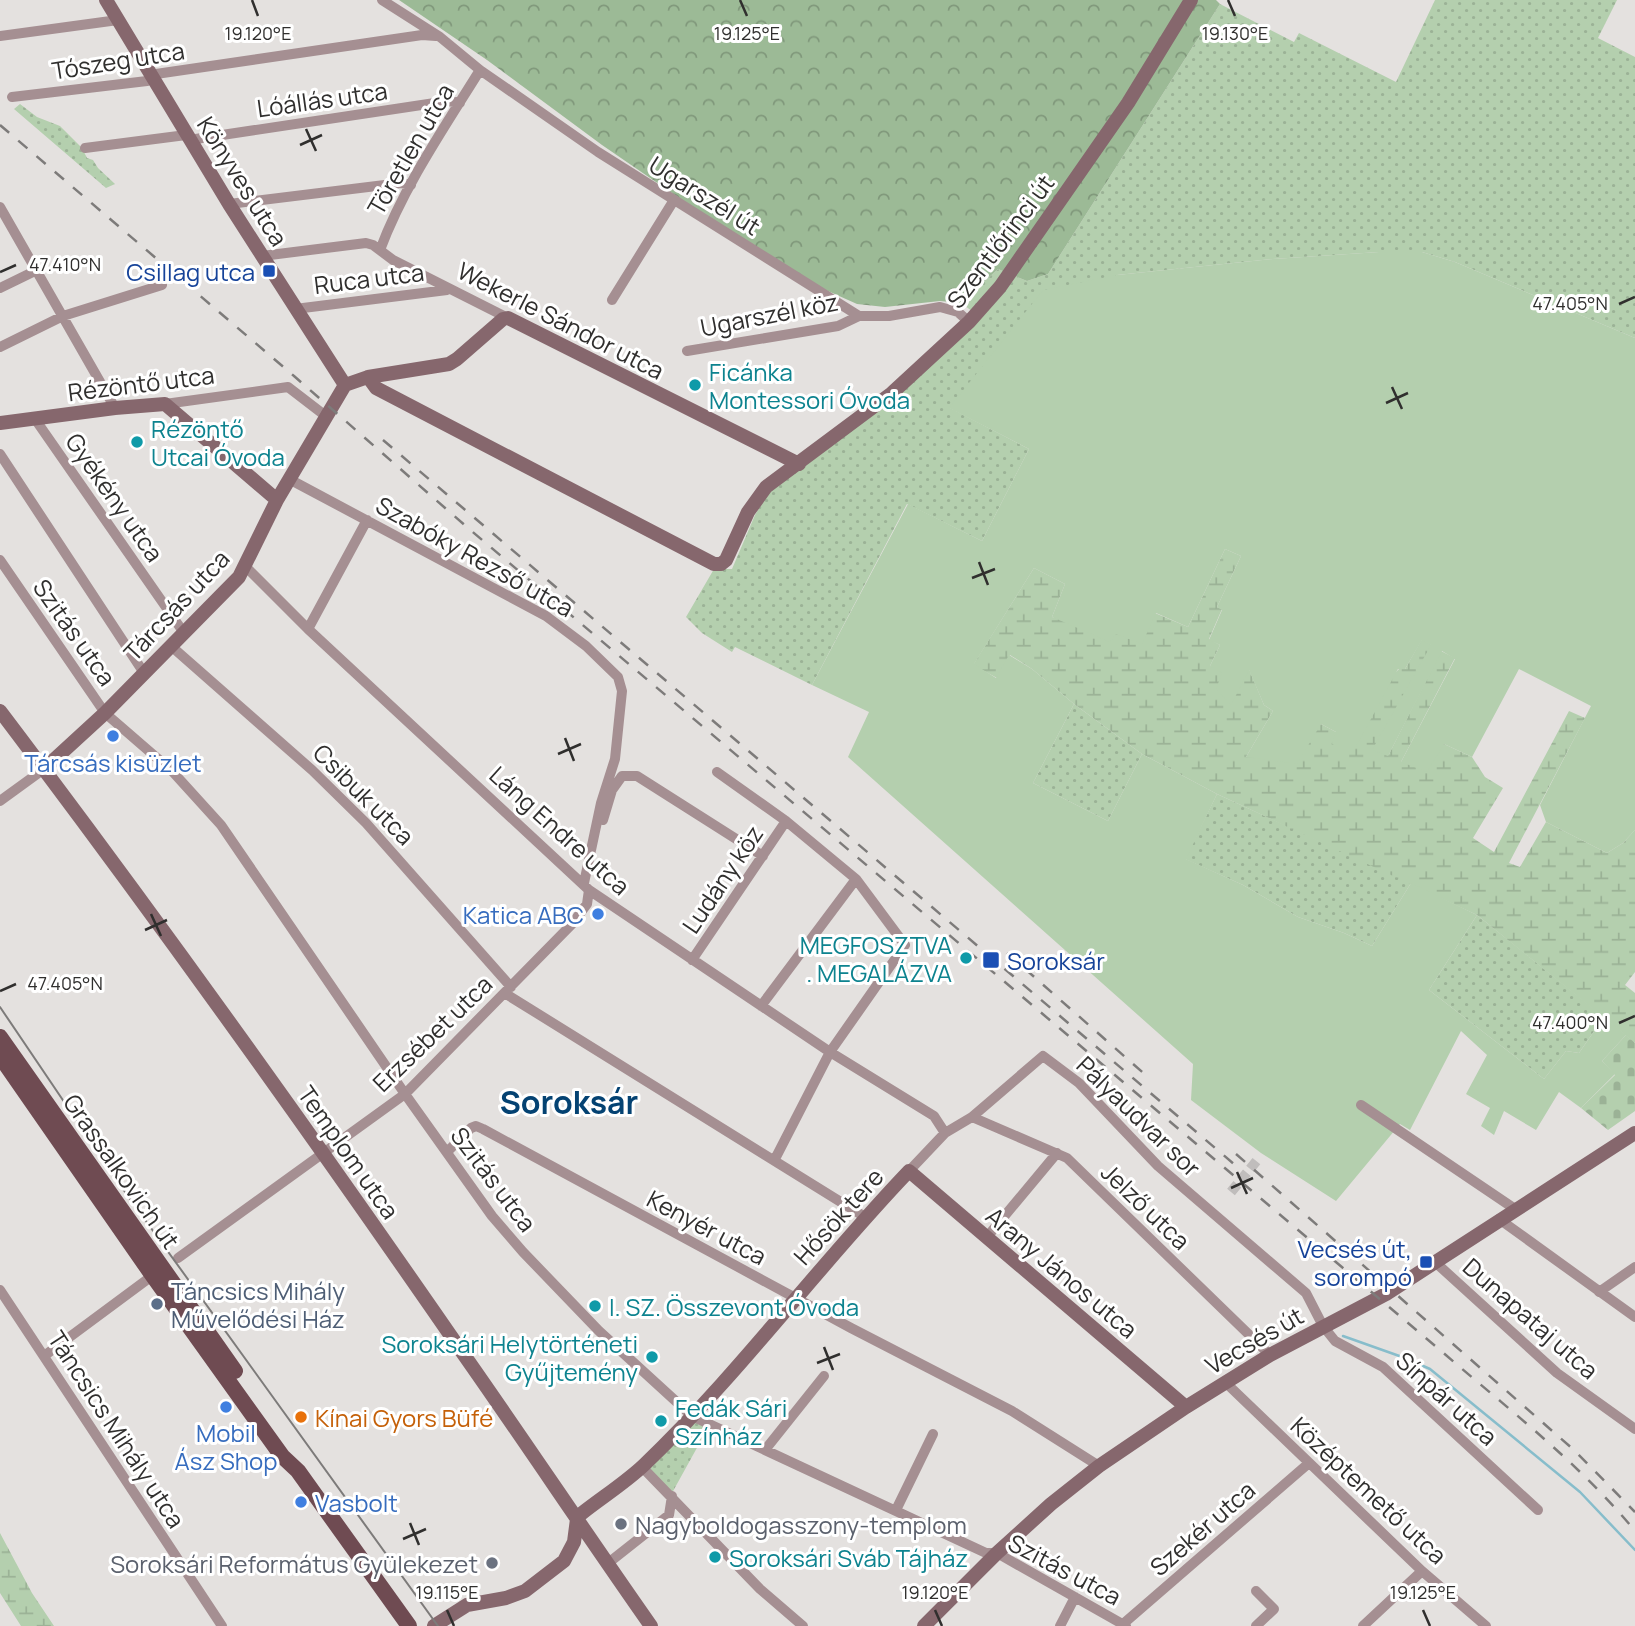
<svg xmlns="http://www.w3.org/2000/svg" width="1635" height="1626" viewBox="0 0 1635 1626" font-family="Manrope,sans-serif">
<defs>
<pattern id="grass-dots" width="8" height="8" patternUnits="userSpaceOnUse" patternTransform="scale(1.75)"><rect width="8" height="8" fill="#b4cfae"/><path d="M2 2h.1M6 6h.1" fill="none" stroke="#9bb296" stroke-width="1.8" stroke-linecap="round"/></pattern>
<pattern id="forest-crowns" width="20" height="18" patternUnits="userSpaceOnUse" patternTransform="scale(1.75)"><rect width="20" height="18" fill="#9cba96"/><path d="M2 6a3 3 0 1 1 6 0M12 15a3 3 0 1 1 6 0" fill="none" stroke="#80987b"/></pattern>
<pattern id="wetland-marsh" width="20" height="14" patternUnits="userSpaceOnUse" patternTransform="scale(1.75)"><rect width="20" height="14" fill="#b4cfae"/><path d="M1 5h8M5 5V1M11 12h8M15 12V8" fill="none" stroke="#9bb296"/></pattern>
<pattern id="cemetery-stones" width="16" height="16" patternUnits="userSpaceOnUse" patternTransform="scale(1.75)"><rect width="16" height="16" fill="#b4cfae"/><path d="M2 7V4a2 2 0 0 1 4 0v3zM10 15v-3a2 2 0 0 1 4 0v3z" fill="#9bb296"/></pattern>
</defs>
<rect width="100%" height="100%" fill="#e4e1df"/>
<path fill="url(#grass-dots)" d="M1435,0H1617L1598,38L1635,57V338L1455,262L1422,252H1379L1273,259L1117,275L950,408L1029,449L982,541L907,504L812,685L735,647L732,652L702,633L686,617L714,569H732L755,515L770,490L980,317L961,303L998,269L1027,281L1048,274L1220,4L1294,42L1299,33L1396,82Z
M20,104L37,117L60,126L82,148L87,158L93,160L98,168L115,184L106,188L14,109Z
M1074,704L1142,754L1108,821L1033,783Z
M1217,794L1411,883L1372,946L1344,933L1298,917L1243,885L1185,859Z
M1477,915L1604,1017L1579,1053L1566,1051L1544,1079L1429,990Z
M696,1420L709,1426L672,1493L645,1466Z"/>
<path fill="url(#forest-crowns)" d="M399,0H1216L1220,4L1048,274L1027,281L998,269L961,303L940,301L885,307L857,304L790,274L602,145L487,60Z"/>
<path fill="url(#wetland-marsh)" d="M1225,549L1241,556L1217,607L1222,609L1209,639L1220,645L1210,666L1249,669L1264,705L1273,711L1246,757L1321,724L1336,732L1399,669H1405L1422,639L1432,645L1388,756L1441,651L1455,658L1401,762L1444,744L1472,757L1485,777L1503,788L1473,838L1494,852L1569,711L1585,718L1509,863L1520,867L1546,822L1607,853L1623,843L1635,830V972L1625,985L1635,993V1043L1477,915L1217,794L1142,754L1074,704L1032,669L1010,655L997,678L973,665L1034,568L1065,584L1052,617L1116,633L1155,613L1188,627Z
M0,1533L32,1593L54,1626H21L0,1593Z"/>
<path fill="url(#cemetery-stones)" d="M1626,1035L1635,1043V1111L1608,1130L1581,1108L1615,1075L1602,1061Z"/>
<path fill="#b4cfae" d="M1379,252H1422L1455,262L1635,338V830L1623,843L1607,853L1546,822L1540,805L1591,706L1519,669L1472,757L1444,744L1427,772L1401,762L1455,659L1442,651L1388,756L1372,750L1431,645L1422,640L1405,669H1398L1352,754L1332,744L1336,732L1321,724L1297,764L1246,757L1273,711L1264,705L1249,670L1231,705L1216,689L1222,673L1210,666L1220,645L1209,640L1222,610L1217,607L1241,556L1225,549L1188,627L1156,613L1142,644L1116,634L1110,642L1052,617L1065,584L1034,568L974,664L996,678L1009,655L1032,669L1074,704L1033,783L1108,821L1142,754L1217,794L1186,859L1243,885L1298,917L1344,933L1372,946L1411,883L1477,915L1429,990L1544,1079L1566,1051L1579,1053L1604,1017L1626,1035L1602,1061L1615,1074L1581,1108L1559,1092L1536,1130L1504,1111L1494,1135L1481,1126L1490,1108L1466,1094L1487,1055L1461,1031L1410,1130L1400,1124L1336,1201L1261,1153L1191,1100L1193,1064L848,757L869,712L812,685L908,504L982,541L1029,449L949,408L1043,290L1117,275L1273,259Z"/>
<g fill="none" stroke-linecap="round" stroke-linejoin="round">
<path stroke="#87bdcb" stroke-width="2.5" d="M1343,1336L1405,1358L1430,1369L1580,1492L1635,1550"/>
<path stroke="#c0bdbc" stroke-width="10" stroke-dasharray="10 5" stroke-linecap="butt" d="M1231,1192L1259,1158"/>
<path stroke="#a58f92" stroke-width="10" d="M382,0L440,37L480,70L598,152L859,316H889L940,307L958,312L969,322
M0,36L118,20
M12,97L147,81L156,74L422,35L436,36
M189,140L448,101L460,103
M85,148L186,135
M229,204L401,183L411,185
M0,207L115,408
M380,250C404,186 444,128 480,70
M262,256L366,243L373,245L393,260L508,318
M0,288L37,270
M612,300L674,200
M295,309L447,290
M0,347L63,316L162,285
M687,351L838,326L859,316
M165,404L288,387L327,417
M35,419L184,633
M0,454L144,673
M289,479L546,616L586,646L618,677L622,691L615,759L601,803L584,883
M0,560L105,713L172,771L221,825L405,1094L492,1216L523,1252L599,1331L692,1416L986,1553H997L1126,1626
M245,566L308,629L589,890L830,1052L934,1116L945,1133
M308,629L367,520
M171,646L312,770L366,823L511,987
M717,772L786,821L856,879L905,945L830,1052L775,1159
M0,801L44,769
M603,820L612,790L622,776H637L763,856
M692,960L786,821
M506,994L865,1217
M761,1006L856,879
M1361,1105L1515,1209
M972,1117L1067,1158L1270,1355
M447,1152L471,1128L476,1126L483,1129L851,1328L1012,1411L1099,1466
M909,1171L945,1133L972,1117L1043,1056L1079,1083L1158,1166L1306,1293L1323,1326L1335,1341L1383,1367L1538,1510
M1499,1219L1635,1317
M987,1237L1057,1153
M178,1258L405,1094L572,924L587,904L589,890
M1435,1262L1557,1373L1635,1429
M0,1290L222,1626
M1599,1292L1635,1267
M44,1356L156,1273
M1225,1382L1422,1571L1486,1626
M765,1450L824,1376
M642,1467L760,1589L803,1626
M896,1510L933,1434
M607,1564L669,1515L672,1496
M1256,1591L1274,1609L1256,1626
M1123,1624L1309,1463
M1060,1626L1075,1597
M1363,1626L1422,1571"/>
<path stroke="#86676d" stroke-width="14" d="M106,0L229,204L345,385
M368,377L376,388L714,564H721L726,560L748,512L766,487L892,393L969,322L1000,287L1128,103L1191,0
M0,423L115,408L165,404L277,500
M0,711C159,921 312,1135 462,1352C526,1443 587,1535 651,1626
M44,769L105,713L239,577L277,500L345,385L368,377L449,364L457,359L503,319L508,318L799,464
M434,1626L467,1605L506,1598L525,1591L564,1561L574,1542L577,1519L581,1514C601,1498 625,1483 644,1465C739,1374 818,1266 909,1171L1186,1407
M924,1626L997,1553L1051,1504L1099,1466L1186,1407L1270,1355L1386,1294L1635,1133"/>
<path stroke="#6f4b52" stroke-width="16" d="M0,1037L235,1371
M0,1056L153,1276L282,1456L298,1471L409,1626"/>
<path stroke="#7d7b7a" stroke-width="2" d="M0,1007L125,1192L438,1626"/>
<path stroke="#7d7b7a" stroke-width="2.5" stroke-dasharray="12 12" stroke-linecap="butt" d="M0,125L294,376L468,528L1447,1356C1512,1412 1581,1465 1635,1531
M383,440L1241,1170
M1007,953L1149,1078
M1236,1154L1574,1450L1635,1512"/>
</g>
<path fill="none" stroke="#302f2e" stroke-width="2.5" d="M252,0L258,16M740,0L747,16M1228,0L1235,16M306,129L316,151M300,145L322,135M0,272L16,265M1619,304L1635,297M1392,387L1402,409M1386,403L1408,393M979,562L988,585M972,578L995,569M565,738L574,761M558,754L581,744M151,914L161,936M145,930L167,920M0,991L16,984M1619,1023L1635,1016M1237,1172L1247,1194M1231,1188L1253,1178M824,1347L833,1370M817,1363L840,1354M410,1523L419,1545M403,1539L426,1529M447,1610L454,1626M935,1610L942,1626M1423,1610L1430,1626"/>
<g fill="#1a4fb4" stroke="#fff" stroke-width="2.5">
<rect x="262" y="264" width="14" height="14" rx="3.5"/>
<rect x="982" y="951" width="18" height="18" rx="3.5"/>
<rect x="1419" y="1255" width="14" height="14" rx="3.5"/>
</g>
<g fill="#0f9aa8" stroke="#fff" stroke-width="2.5">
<circle cx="695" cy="385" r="7"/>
<circle cx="137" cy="442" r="7"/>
<circle cx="966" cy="958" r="7"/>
<circle cx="595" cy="1306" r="7"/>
<circle cx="652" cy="1357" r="7"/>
<circle cx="661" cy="1421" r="7"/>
<circle cx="715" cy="1557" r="7"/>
</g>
<g fill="#3f7fe0" stroke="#fff" stroke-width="2.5">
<circle cx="113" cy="736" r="7"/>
<circle cx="598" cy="914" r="7"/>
<circle cx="226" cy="1407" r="7"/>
<circle cx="301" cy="1502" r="7"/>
</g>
<circle fill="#5c6f8a" stroke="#fff" stroke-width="2.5" cx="157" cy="1304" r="7"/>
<circle fill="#e8710a" stroke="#fff" stroke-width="2.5" cx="301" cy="1417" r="7"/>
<g fill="#6b7280" stroke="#fff" stroke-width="2.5">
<circle cx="621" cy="1524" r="7"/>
<circle cx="492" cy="1563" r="7"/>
</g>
<g text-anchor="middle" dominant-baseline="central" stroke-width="6" stroke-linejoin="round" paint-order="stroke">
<g font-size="24" fill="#302f2e" stroke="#fff">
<text transform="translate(118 60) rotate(-9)">Tószeg utca</text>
<text transform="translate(322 99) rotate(-8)">Lóállás utca</text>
<text transform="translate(410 149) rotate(-60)">Töretlen utca</text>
<text transform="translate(243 181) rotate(58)">Könyves utca</text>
<text transform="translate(705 195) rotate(32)">Ugarszél út</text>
<text transform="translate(1000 241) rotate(-53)">Szentlőrinci út</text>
<text transform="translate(369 278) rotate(-7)">Ruca utca</text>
<text transform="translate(769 314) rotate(-11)">Ugarszél köz</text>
<text transform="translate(561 320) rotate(27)">Wekerle Sándor utca</text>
<text transform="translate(141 383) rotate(-7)">Rézöntő utca</text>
<text transform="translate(115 497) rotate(55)">Gyékény utca</text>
<text transform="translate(475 556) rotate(29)">Szabóky Rezső utca</text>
<text transform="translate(176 605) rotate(-47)">Tárcsás utca</text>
<text transform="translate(75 632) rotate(55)">Szitás utca</text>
<text transform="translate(364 794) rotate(45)">Csibuk utca</text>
<text transform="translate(560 830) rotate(42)">Láng Endre utca</text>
<text transform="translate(722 879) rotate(-56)">Ludány köz</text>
<text transform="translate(432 1033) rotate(-44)">Erzsébet utca</text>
<text transform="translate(1139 1116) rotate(44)">Pályaudvar sor</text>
<text transform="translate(349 1152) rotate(55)">Templom utca</text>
<text transform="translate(122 1171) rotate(55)">Grassalkovich út</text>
<text transform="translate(494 1179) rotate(53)">Szitás utca</text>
<text transform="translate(1146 1206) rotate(44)">Jelző utca</text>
<text transform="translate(838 1216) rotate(-48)">Hősök tere</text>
<text transform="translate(707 1227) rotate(28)">Kenyér utca</text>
<text transform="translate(1062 1272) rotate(40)">Arany János utca</text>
<text transform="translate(1531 1318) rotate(41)">Dunapataj utca</text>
<text transform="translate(1254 1340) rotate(-30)">Vecsés út</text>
<text transform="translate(1447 1398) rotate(42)">Sínpár utca</text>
<text transform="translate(117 1429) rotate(57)">Táncsics Mihály utca</text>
<text transform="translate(1369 1490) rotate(43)">Középtemető utca</text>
<text transform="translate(1202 1528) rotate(-41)">Szekér utca</text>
<text transform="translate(1065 1569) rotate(28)">Szitás utca</text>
</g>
<g font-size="24" fill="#164399" stroke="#fff" text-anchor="end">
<text x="255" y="271">Csillag utca</text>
<text x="1007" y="960" text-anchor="start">Soroksár</text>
<text x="1412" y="1248">Vecsés út,<tspan x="1412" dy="28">sorompó</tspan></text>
</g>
<g font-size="24" fill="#0d838f" stroke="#fff" text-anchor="start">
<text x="709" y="371">Ficánka<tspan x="709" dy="28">Montessori Óvoda</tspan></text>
<text x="151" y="428">Rézöntő<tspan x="151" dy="28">Utcai Óvoda</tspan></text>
<text x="952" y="944" text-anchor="end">MEGFOSZTVA<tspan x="952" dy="28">. MEGALÁZVA</tspan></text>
<text x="609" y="1306">I. SZ. Összevont Óvoda</text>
<text x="638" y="1343" text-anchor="end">Soroksári Helytörténeti<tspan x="638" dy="28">Gyűjtemény</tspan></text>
<text x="675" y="1407">Fedák Sári<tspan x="675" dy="28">Színház</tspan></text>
<text x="729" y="1557">Soroksári Sváb Tájház</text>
</g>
<g font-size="24" fill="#366cbe" stroke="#fff">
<text x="113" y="762">Tárcsás kisüzlet</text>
<text x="584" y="914" text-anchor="end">Katica ABC</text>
<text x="226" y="1432">Mobil<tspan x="226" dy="28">Ász Shop</tspan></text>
<text x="315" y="1502" text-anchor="start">Vasbolt</text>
</g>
<g font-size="24" fill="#4e5e75" stroke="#fff" text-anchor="start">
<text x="171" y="1290">Táncsics Mihály<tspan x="171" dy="28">Művelődési Ház</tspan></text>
</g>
<g font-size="24" fill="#c56008" stroke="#fff" text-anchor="start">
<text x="315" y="1417">Kínai Gyors Büfé</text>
</g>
<g font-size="24" fill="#5b616d" stroke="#fff" text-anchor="start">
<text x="635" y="1524">Nagyboldogasszony-templom</text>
<text x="478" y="1563" text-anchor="end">Soroksári Református Gyülekezet</text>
</g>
<g font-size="32" font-weight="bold" fill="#044272" stroke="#fff">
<text x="569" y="1102">Soroksár</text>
</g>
</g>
<g font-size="18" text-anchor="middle" fill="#302f2e" stroke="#fff" stroke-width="6" stroke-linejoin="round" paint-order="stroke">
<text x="258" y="40">19.120°E</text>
<text x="747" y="40">19.125°E</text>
<text x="1235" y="40">19.130°E</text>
<text x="65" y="271">47.410°N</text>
<text x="1570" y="310">47.405°N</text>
<text x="65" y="990">47.405°N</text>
<text x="1570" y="1029">47.400°N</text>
<text x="447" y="1599">19.115°E</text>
<text x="935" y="1599">19.120°E</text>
<text x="1423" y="1599">19.125°E</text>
</g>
</svg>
